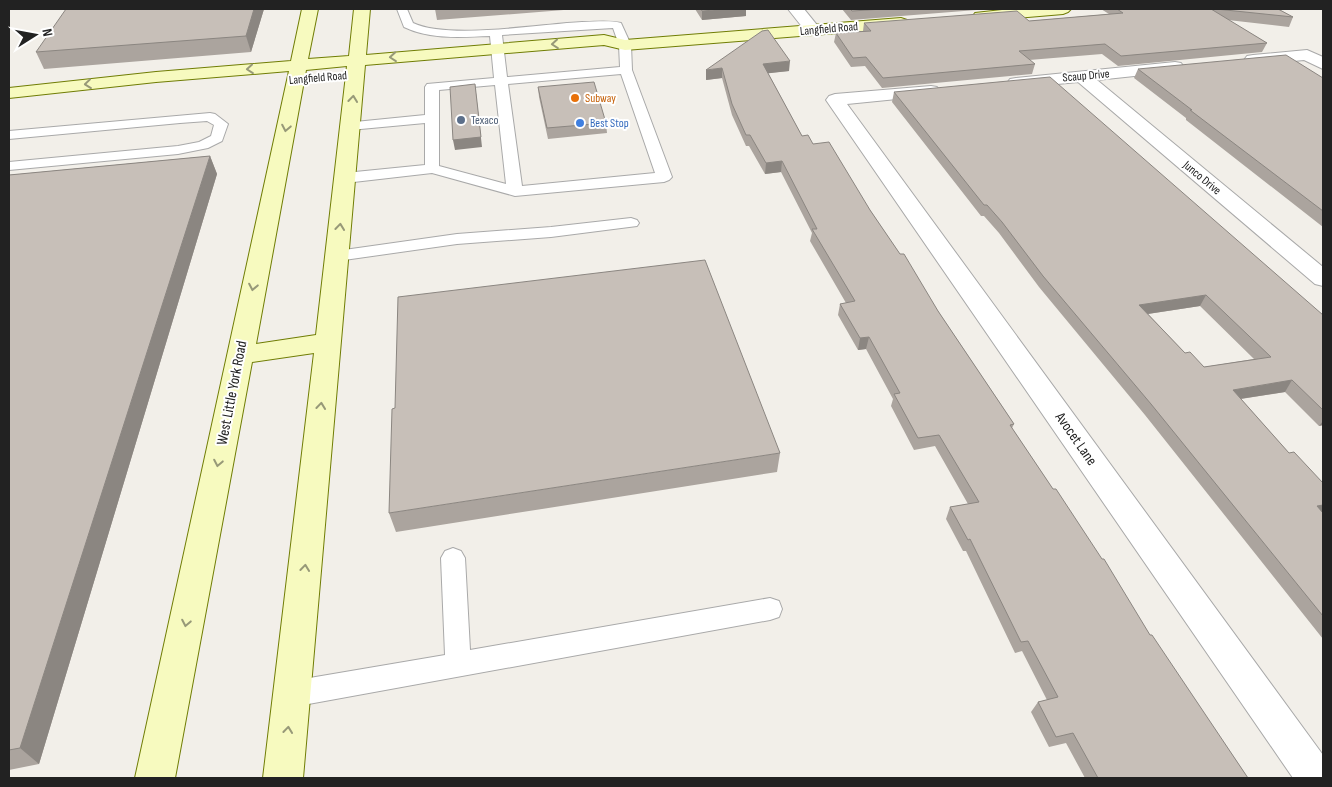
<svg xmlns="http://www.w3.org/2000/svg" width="1332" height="787" viewBox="0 0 1332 787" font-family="'Sofia Sans Condensed',sans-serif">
<rect width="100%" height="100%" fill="#f2efe9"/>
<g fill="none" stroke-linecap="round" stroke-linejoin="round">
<defs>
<path id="lane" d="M397,9H407L413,23C449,40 540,24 582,22C595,22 609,20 621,23L631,45L632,70L672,177L669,180L664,182L515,196L432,173L345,183L340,181L337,178L340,175L345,173L425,165V123L350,130L345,129L343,126L345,123L425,115V87L427,84L494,78L490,36C462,37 431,40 404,27ZM613,28L619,45L620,67L507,77L502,35ZM621,74L655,173L522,186L508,84ZM495,85L506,184L439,166V90Z
M210,113L215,114L228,124L222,141L208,148L178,154L9,170V162L178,146L199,142L211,136L214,125L207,121L180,123L9,139V131Z
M631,218L637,220L639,223L637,226L551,237L457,244L337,261L331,260L329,256L331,252L337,251L457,234L551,227Z
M453,548L461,551L465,558L470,650L770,598L779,601L782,609L779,617L770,620L292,707L283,703L279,694L283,685L292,681L445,655L441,558L445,551Z"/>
<path id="street" d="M788,9H804L821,30L819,33H807Z
M1307,50L1323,57V69L1304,60L1253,65L1247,64L1244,60L1247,56L1253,55Z
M1175,62L1181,63L1184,67L1181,71L1097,80L1323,267V286L1315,284L1078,82L1016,88L1010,87L1007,83L1010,79L1016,78Z
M931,86L937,87L940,91L937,95L847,104L1323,755V778H1293L826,100L829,96L835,94Z"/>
<path id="secondary" d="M302,9H318L308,59L349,56L354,9H370L366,55L604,35L625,40L901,18L907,20L909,23L907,26L901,28L625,50L604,45L365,65L303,778H263L314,353L252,362L175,778H135L289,71L156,82L9,98V88L156,72L291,61ZM347,66L316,335L256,344L306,70Z
M1011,9H1071L1068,12L1063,14L981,21L975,19L973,16L975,13Z"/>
</defs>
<use href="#lane" stroke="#a9a9a9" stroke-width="2"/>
<use href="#street" stroke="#a9a9a9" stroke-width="2"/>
<use href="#secondary" stroke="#707d05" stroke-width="2"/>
<use href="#lane" fill="#fff" fill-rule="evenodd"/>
<use href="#street" fill="#fff" fill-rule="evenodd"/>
<use href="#secondary" fill="#f7fabf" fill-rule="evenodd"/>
</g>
<path fill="#aba49e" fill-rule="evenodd" d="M264,9L251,52L44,69L36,52Z
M435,9H576L437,20Z
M695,9H746V16L702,20Z
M842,9H989L851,20Z
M1101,9H1278L1293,17L1289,27L1228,20L1267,43L1262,52L1118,66L1102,54L1029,60L1035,64L1032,74L882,88L865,66L851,67L834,42L836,33L863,31L864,23L1029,21L1109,14Z
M762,31L789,71L768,73L802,136L813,144L870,210L1014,424L1012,428L1150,635L1248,778H1085L1066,743L1049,747L1031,712L1038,702L1047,700L1022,651L1015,653L966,551H963L946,519L950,507L968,504L935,446L914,450L891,406L893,399L866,349L858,350L838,315L840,304L846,303L810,241L812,233L781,172L765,174L749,146H746L732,115L722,78L706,80Z
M1138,69L1323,78V227L1186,120V118L1134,78Z
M538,87L606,123L607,133L548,139L539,97Z
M894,92L1323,315V425L1319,426L1285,392L1241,399L1289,453L1323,483V639L1145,415L1039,287L999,233L984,216H981L892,102ZM1200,306L1254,359L1204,367L1185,353L1148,314Z
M210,156L217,174L39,764L9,770V175Z
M780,453L777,472L396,532L389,513Z"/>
<path fill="#8b8681" d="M254,9H264L251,52L246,36Z
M727,9H746V16L702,20V11Z
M790,61L789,71L762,74L763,64Z
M722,68V78L706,80V70Z
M475,84L482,147L455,150L453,140Z
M210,156L217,174L39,764L20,748Z
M782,161L781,172L765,174L766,163Z
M1206,295L1200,306L1134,316L1139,305Z
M869,337L866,349L858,350L860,338Z
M1292,380L1285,392L1226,401L1233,390Z
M1323,421V425L1319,426Z
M1323,505V514L1317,506Z"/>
<path fill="#c7bfb8" stroke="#8b8681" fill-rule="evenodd" d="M66,9H254L246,36L36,52Z
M701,9H727L702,11Z
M850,9H884L852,11Z
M1117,9H1211L1267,43L1121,56L1105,44L1019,51L1035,64L883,78L866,57L853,58L836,33L871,31L864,23L1017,11L1029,21L1123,13Z
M1216,9H1278L1293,17Z
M768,30L790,61L763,64L802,136L808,135L813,144L829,142L870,210L900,254H904L938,311L1014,424L1010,425L1053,489H1056L1102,559H1104L1150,635H1152L1248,778H1098L1073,733L1056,737L1038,702L1058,697L1028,641L1021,642L970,539L968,540L950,507L979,502L939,435L918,438L894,394L900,393L869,337L860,338L840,304L855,301L812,229H817L782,161L766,163L750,135H746L732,104L722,68L706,70L762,31Z
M1286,55L1323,78V211L1190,110H1192L1138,69Z
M1050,77L1323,315V410L1292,380L1233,390L1289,453L1294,452L1323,483V505L1317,506L1323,513V616L1151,404L1043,276L1002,222L987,205H984L894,92ZM1206,295L1271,357L1204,367L1190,352L1185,353L1139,305Z
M594,82L606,123L547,128L538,87Z
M475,84L481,137L453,140L450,87Z
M210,156L20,748L9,750V175Z
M705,260L780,453L389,513L392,409L395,408L398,297Z"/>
<defs><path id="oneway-chevron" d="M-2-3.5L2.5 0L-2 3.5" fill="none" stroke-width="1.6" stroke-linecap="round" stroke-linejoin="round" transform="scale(1.25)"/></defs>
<g stroke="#979978">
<use href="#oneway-chevron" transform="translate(555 44) rotate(175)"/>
<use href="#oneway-chevron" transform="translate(393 57) rotate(175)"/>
<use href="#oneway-chevron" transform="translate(250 69) rotate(175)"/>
<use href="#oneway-chevron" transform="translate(88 84) rotate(174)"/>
<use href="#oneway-chevron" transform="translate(353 99) rotate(-84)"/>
<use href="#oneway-chevron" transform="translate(286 128) rotate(101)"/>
<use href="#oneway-chevron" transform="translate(340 227) rotate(-84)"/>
<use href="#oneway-chevron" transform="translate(253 287) rotate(101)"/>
<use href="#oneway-chevron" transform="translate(321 406) rotate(-84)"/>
<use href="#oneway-chevron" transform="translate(218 463) rotate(101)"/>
<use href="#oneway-chevron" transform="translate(305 568) rotate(-84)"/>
<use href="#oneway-chevron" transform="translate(186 623) rotate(101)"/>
<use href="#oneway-chevron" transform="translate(288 730) rotate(-84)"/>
</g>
<circle fill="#e8710a" stroke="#fff" stroke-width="2" cx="575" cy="98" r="5"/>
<circle fill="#5c6f8a" stroke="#fff" stroke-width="2" cx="461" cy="120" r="5"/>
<circle fill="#3f7fe0" stroke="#fff" stroke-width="2" cx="580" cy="123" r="5"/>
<g text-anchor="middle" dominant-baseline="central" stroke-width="4" stroke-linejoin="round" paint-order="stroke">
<g font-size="12" fill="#222" stroke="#fff">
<text transform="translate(829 29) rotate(-5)">Langfield Road</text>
<text transform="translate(1086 76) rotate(-5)">Scaup Drive</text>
<text transform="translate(318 78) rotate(-5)">Langfield Road</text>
<text transform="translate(1202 178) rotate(40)">Junco Drive</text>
</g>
<g font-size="12" fill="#c56008" stroke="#fff" text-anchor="start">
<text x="585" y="98">Subway</text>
</g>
<g font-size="12" fill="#4e5e75" stroke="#fff" text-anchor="start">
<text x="471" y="120">Texaco</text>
</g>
<g font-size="12" fill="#366cbe" stroke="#fff" text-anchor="start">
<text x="590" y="123">Best Stop</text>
</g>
<g font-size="15" fill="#222" stroke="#fff">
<text transform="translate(232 393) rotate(-79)">West Little York Road</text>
<text transform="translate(1076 439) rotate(55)">Avocet Lane</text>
</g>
</g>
<rect width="1332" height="787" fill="none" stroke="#222222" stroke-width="20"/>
<g transform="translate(35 35) rotate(79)" stroke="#ffffff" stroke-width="4" paint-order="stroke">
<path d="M0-4L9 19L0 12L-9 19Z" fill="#222222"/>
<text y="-8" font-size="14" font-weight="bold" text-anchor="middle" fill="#222222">N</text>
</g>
</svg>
